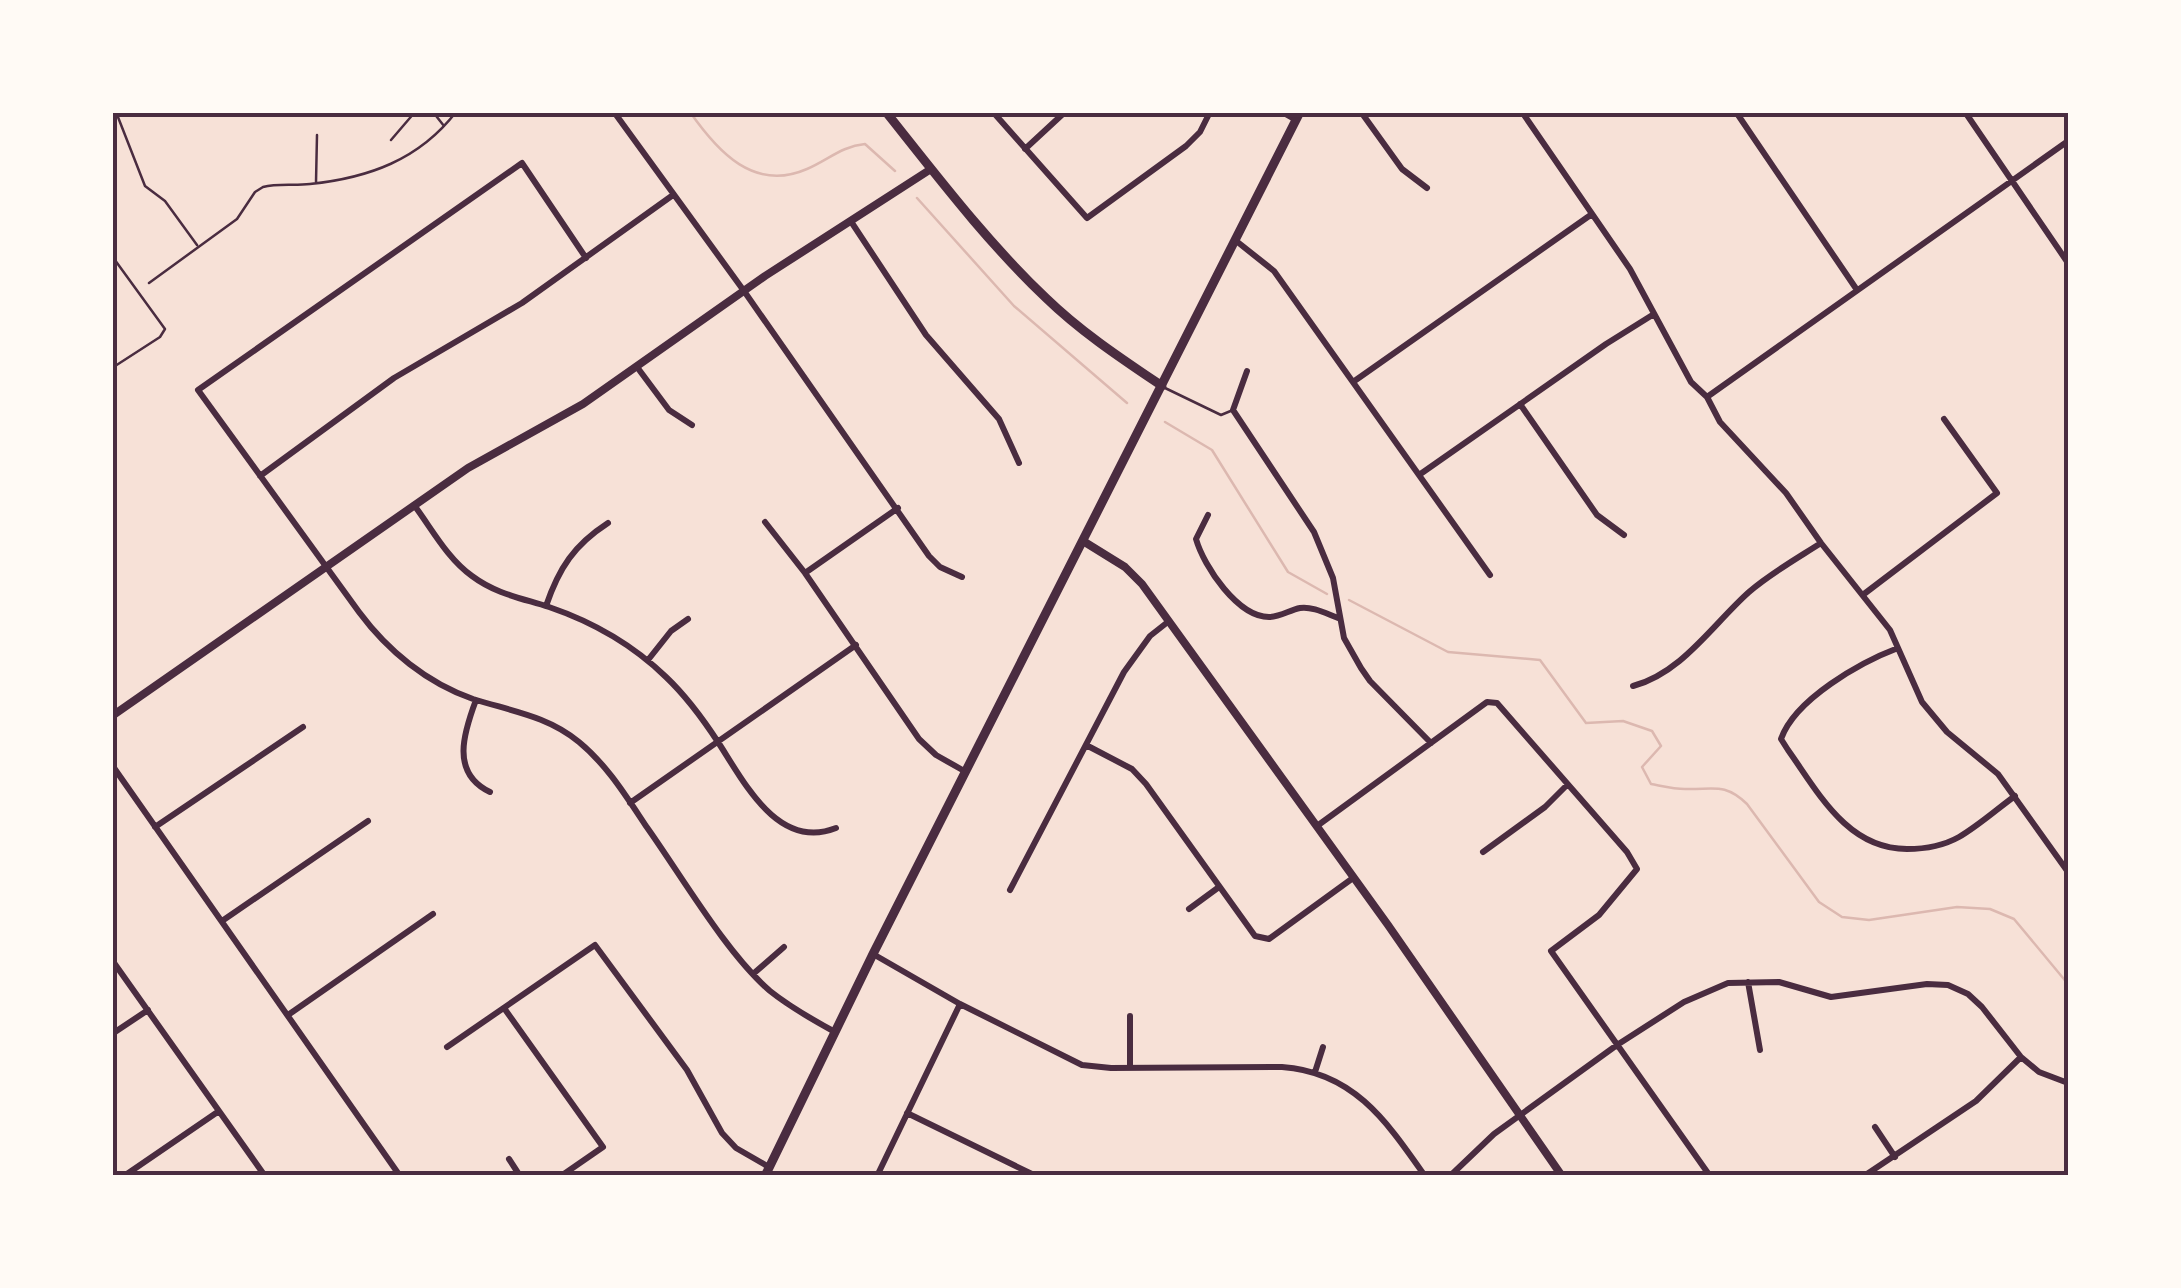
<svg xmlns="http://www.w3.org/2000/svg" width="2181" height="1288" viewBox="0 0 2181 1288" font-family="Lato,sans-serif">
<rect width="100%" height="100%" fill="#f7e1d7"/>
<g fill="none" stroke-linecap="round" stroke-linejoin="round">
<path stroke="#dcb8b0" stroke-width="2.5" d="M690,112C718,152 754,192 807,169C828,160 842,146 865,144L895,171
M917,198L1014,306L1127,403
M1165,422L1212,450L1288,572L1327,594
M1349,600L1448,652L1540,660L1586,723L1623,721L1652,731L1661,746L1642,767L1651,784C1662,786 1674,789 1685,789C1713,790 1724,782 1747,804L1819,902L1842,917L1869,920L1957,907L1990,909L2014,919L2068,984"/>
<path stroke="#4a2c40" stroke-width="2.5" d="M112,256L165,329L160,337L112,368"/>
<path stroke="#4a2c40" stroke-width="2.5" d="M116,112L145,186L165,201L197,245
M433,112L444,126
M391,140L415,112
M316,182L317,135
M149,283L237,219L255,192L263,187C278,183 294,186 310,184C368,178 419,160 456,112
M1163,387L1221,415L1233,410"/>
<path stroke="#4a2c40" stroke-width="6" d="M614,112L744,291L929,556L940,567L962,577
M993,112L1087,218L1186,146L1200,132L1210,112
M1282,112L1296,120
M1361,112L1402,169L1427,188
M1522,112L1630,269L1691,382L1707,397L1720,422L1786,493L1821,543L1890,630L1922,702L1947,732L1998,774L2068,872
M1736,112L1857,290
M1965,112L2068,263
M1025,149L1065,112
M852,223L926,335L999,419L1019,463
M1235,240L1274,271L1490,575
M586,258L522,163L198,390L359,612C388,651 427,683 473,699C511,711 548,716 579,742C607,765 626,796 646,826C681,875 726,953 770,991C790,1007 813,1020 835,1032
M637,367L669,410L692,425
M1247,371L1233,410L1314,532L1333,578L1344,638L1361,668L1370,681L1431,743
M1353,382L1592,214
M1707,397L2068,141
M1520,404L1597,515L1624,535
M1419,475L1606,344L1654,314
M260,476L394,378L522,303L673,195
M414,505C432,529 447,558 472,576C496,594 521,598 549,607C593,622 632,644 666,677C686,696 703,719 718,742C744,782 778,851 836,828
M1208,515L1196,539C1204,567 1238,617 1269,617C1280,617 1290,610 1300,608C1312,606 1327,614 1338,618
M765,522L805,573L919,739L936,755L966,772
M805,573L898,508
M1864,594L1997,493L1944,419
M546,606C559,568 574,545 608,523
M1898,648C1861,662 1795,699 1781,739L1788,750C1818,792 1847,849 1907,849C1925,849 1943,846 1959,837C1978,826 1997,809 2015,796
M648,660L671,631L688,619
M1633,686C1682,673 1713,624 1749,592C1771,573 1796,559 1821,543
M476,700C464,732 450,773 490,792
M1086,745L1132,769L1146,784L1255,936L1269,939L1353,878
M112,765L400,1176
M630,803L856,645
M1317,826L1487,702L1497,703L1627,852L1637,869L1599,915L1551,951L1710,1176
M155,827L303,727
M1483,852L1545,807L1567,785
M1010,890L1124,672L1150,636L1169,621
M1189,909L1219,887
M222,921L368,821
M873,954L960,1004L1082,1065L1111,1068L1282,1067C1354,1072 1387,1122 1425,1176
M112,960L265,1176
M753,974L784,947
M1748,982L1760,1050
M504,1008L603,1147L561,1176
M288,1015L433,914
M1130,1016V1068
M112,1034L148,1010
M447,1047L595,945L687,1070L722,1133L736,1148L769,1167
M1315,1072L1323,1047
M907,1113L1036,1176
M1875,1127L1895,1157
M509,1159L520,1176
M124,1176L219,1111
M877,1176L960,1004
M1450,1176L1494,1134L1617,1045L1684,1002L1728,983L1779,982L1831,997L1927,984L1948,985L1968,994L1982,1007L2021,1057L2039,1072L2068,1083
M1864,1176L1976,1101L2021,1057"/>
<path stroke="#4a2c40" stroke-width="8" d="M1083,541L1125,567L1142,584L1388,925L1562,1176
M112,716L468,468L583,404L765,276L931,169"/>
<path stroke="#4a2c40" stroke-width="9" d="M886,112C937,176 987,242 1046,298C1081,332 1122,359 1162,386
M765,1176L873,954L1300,112"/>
</g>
<rect width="2181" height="1288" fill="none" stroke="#fffaf5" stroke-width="230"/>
<rect x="115" y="115" width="1951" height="1058" fill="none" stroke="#4a2c40" stroke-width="4"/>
</svg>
